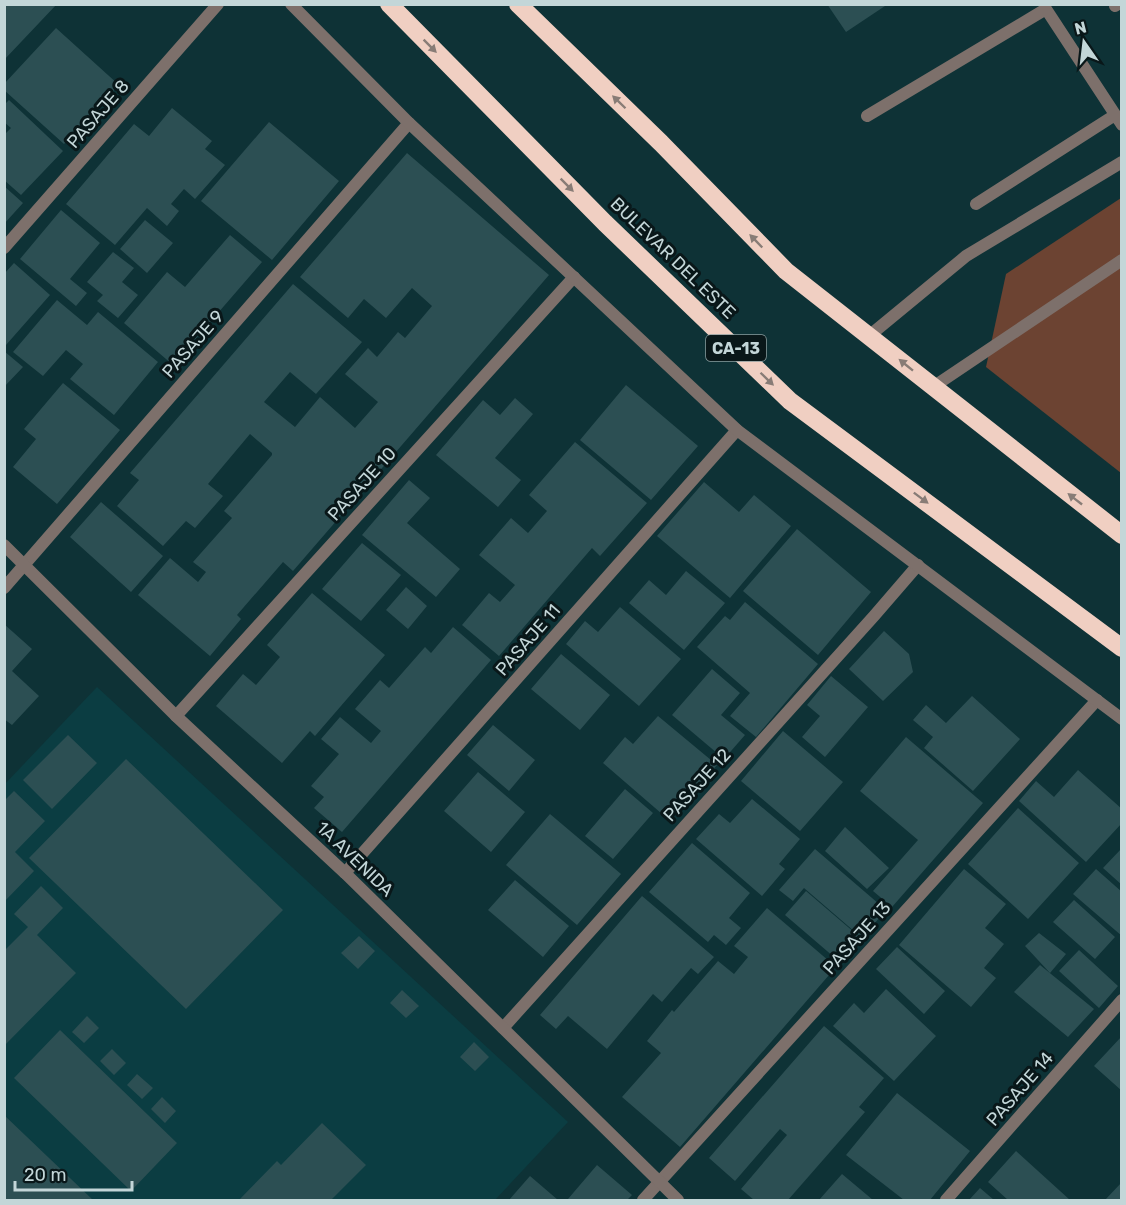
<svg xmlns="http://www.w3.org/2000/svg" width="1126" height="1205" viewBox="0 0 1126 1205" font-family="Rubik,sans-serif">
<rect width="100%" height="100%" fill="#0e3236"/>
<path fill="#0b3d42" d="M97,687L568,1122L495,1200H5L4,785Z"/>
<path fill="#6c4332" d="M1121,198V473L986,367L1006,274Z"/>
<path fill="#2c4f53" d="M4,4H57L4,60Z
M827,4H888L846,32Z
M56,28L119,85L64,144L4,90V84Z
M9,100L63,151L21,195L4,180V135L11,128L4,122V105Z
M172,108L212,141L205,149L225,165L195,199L184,189L171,204L179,211L167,226L147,208L115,245L66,204L134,124L149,136Z
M269,122L339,181L272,260L201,201Z
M407,153L549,275L293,571L283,562L237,615L241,619L210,656L138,595L170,558L198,582L206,572L193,562L232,518L224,511L272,455V453L250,434L208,484L223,496L195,528L186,521L163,546L117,506L139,480L130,473L293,284L362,342L316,394L290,372L264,402L295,427L320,397L355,428L378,402L345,374L368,348L377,357L398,332L405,338L432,306L412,288L386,318L364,299L348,318L300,277Z
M4,186L23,203L4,224Z
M61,210L100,243L70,279L87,293L76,306L20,259Z
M145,220L173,243L147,273L120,249Z
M230,235L262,262L173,365L124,323L167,272L185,287Z
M113,252L134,268L122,282L138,295L118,318L97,301L103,295L87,282Z
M14,263L50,295L6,345L4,344V274Z
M57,300L87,325L98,312L158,362L114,415L70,379L83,364L66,350L43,376L13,352Z
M4,351L23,367L4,387Z
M63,383L120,430L57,504L13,467L36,439L24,429Z
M626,385L698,446L651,500L580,440Z
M515,398L533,414L495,458L521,480L498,507L436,455L483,400L500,415Z
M575,442L647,503L600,556L592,548L499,656L462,625L489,593L500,602L515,585L479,555L511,518L528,533L547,511L529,495Z
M409,480L430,498L407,523L460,569L436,597L362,535Z
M704,482L739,512L754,495L791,526L730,598L657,536Z
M101,502L163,556L131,592L70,537Z
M797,529L871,592L818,655L743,591Z
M362,543L401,575L361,621L322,589Z
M686,571L725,603L684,650L629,603L649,580L666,595Z
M406,587L427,606L408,629L386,610Z
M312,593L385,655L315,736L310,731L282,763L216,706L243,674L256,685L280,657L267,645Z
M745,602L818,664L756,737L730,716L750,693L697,647L725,616L730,620Z
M620,607L681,659L639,706L566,644L585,621L598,632Z
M4,624L32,649L12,671L39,696L12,725L4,719Z
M453,627L491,660L342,832L314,808L324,797L311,786L339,754L321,739L340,717L371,743L381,731L355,709L380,680L389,688L425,647L431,653Z
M884,631L909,654L913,672L883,701L849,669Z
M561,654L610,695L580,730L531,689Z
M712,669L740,693L721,715L745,735L724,759L672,715Z
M831,676L868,707L825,757L802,737L820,716L807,705Z
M972,696L1020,739L973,791L924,748L933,737L913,720L926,705L946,723Z
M658,716L717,765L669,820L603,763L625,737L633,744Z
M493,725L535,760L509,791L467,755Z
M783,731L843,782L800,831L741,781Z
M68,735L97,763L52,809L23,780Z
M906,737L983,803L892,907L873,891L918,840L860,791Z
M126,759L283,910L186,1009L29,858Z
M1078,770L1122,809V823L1086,862L1019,801L1036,781L1054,797Z
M478,772L525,812L491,852L444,811Z
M625,789L653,813L613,859L585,836Z
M14,791L45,821L15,852L34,871L4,902V801Z
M752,799L800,839L779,864L785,869L762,896L696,839L719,814L730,823Z
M1018,808L1079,863L1028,919L968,864Z
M550,814L621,874L577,925L506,865Z
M845,827L889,868L867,889L825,851Z
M692,843L750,893L729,918L741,928L726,945L714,935L708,942L649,892Z
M1122,848V885L1103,868Z
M815,849L886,910L862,938L804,888L793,901L779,890Z
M964,869L1006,904L985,928L1004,944L984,968L996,978L971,1007L899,945Z
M1096,869L1122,892V936L1073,894Z
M515,880L569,926L543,957L488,910Z
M41,886L63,908L37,935L76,973L4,1046V951L28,927L14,914Z
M806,891L862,939L841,963L785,915Z
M642,896L714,957L698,974L691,968L662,1002L653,994L607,1049L568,1016L556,1029L540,1015Z
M1074,900L1115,937L1095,959L1053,922Z
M767,908L836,967L680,1147L622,1097L661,1053L647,1041L672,1010L674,1012L718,961L734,974L748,957L734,946Z
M1039,933L1066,954L1050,973L1025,946Z
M359,936L375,951L358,969L341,953Z
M897,947L945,991L924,1014L876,969Z
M1079,950L1118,986L1099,1008L1059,971Z
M1040,965L1094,1009L1068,1037L1014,992Z
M886,989L936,1036L894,1081L833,1026L854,1003L864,1013Z
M402,990L419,1006L406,1018L390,1003Z
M87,1016L99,1028L84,1043L72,1032Z
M824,1026L884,1078L859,1107L865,1112L788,1200H754L741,1189L787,1135L780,1129L735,1181L709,1158Z
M60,1030L177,1143L131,1191L14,1078Z
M1122,1036V1091L1094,1066Z
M474,1042L489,1057L475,1071L460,1057Z
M112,1049L126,1063L114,1075L100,1061Z
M137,1074L153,1088L142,1099L127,1085Z
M897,1093L970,1151L930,1200H904L846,1155Z
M162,1097L176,1111L165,1123L151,1109Z
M4,1115L93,1200H4Z
M322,1123L366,1165L331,1200H239L277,1161L281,1165Z
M1016,1151L1070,1200H1008L988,1182Z
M597,1165L632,1195L627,1200H570L568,1199Z
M842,1174L873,1200H819Z
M530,1176L558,1200H509Z
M1122,1182V1200H1105Z
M980,1188L994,1200H969Z"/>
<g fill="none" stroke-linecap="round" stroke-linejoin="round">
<path stroke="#7d706b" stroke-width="12" d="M1115,6L1118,4
M867,116L1046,9L1122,125
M976,204L1115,115
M4,248L218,4
M869,336L966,256L1122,162
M933,387L1122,260
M4,588L409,123
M176,716L574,277
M345,873L737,430
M503,1028L874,616L918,565
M643,1200L1097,700
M946,1200L1122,1000"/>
<path stroke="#7d706b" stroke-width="12" d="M291,4L409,123L737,430L1122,719
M4,545L176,716L345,873L678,1200"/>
<path stroke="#f0cfc2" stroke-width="18" d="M389,4L605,223L790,401L1122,648
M518,4L661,143L786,271L1122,535"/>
</g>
<defs><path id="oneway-solid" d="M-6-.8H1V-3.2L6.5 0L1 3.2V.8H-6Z" transform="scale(1.5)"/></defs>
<g fill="#887c76">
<use href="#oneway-solid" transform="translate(430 46) rotate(45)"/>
<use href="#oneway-solid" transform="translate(619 102) rotate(-136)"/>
<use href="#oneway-solid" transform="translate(567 185) rotate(45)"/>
<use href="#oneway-solid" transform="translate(756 241) rotate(-134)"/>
<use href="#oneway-solid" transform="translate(906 365) rotate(-141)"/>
<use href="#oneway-solid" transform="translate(767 379) rotate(44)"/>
<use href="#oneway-solid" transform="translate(921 498) rotate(37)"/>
<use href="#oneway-solid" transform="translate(1075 499) rotate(-142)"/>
</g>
<g text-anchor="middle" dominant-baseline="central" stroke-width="6" stroke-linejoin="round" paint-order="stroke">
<rect fill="#091719" stroke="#8b9d9f" stroke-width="1.5" x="706" y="335" width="60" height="26" rx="4.5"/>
<g font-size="16" font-weight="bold" fill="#c3d6d8">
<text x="736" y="348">CA-13</text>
</g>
<g font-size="18" fill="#c3d6d8" stroke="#091719">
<text transform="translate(98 114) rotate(-49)">PASAJE 8</text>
<text transform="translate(673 258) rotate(44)">BULEVAR DEL ESTE</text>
<text transform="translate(193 344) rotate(-49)">PASAJE 9</text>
<text transform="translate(362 484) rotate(-48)">PASAJE 10</text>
<text transform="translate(528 640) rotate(-49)">PASAJE 11</text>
<text transform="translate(697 785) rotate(-48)">PASAJE 12</text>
<text transform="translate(355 859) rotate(44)">1A AVENIDA</text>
<text transform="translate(857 938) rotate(-48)">PASAJE 13</text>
<text transform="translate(1020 1089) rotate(-49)">PASAJE 14</text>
</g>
</g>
<rect width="1126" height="1205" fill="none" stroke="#c3d6d8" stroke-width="12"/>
<g transform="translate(1084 42) rotate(346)" stroke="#091719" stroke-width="4.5" paint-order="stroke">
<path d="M0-4.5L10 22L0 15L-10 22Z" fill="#c3d6d8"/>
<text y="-9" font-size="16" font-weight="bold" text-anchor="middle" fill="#c3d6d8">N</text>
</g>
<path d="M15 1181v9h117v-9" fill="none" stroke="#c3d6d8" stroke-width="3"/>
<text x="24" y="1181" font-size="18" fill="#c3d6d8" stroke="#091719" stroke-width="4.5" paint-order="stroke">20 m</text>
</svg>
